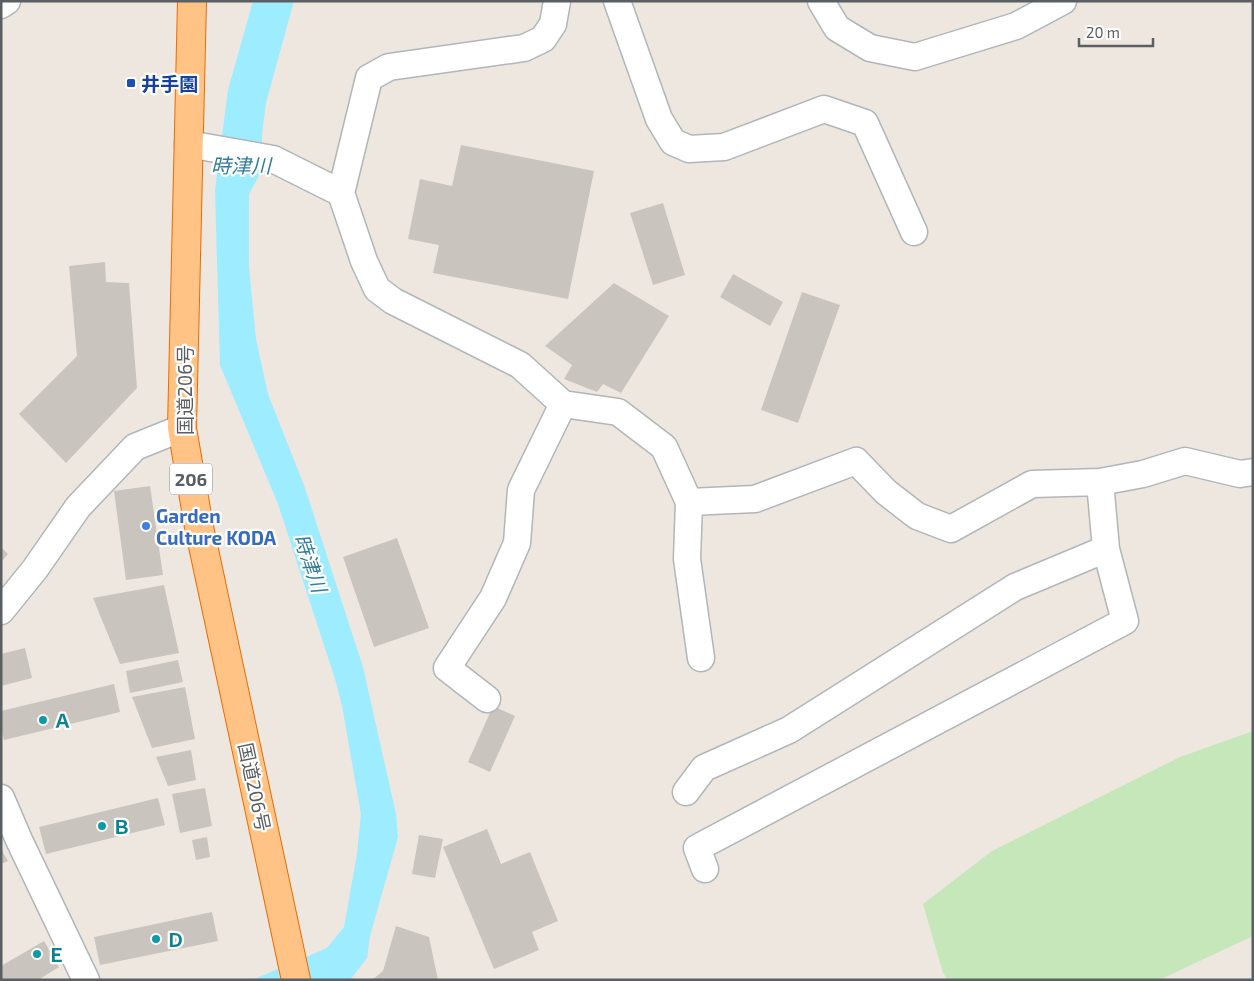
<svg xmlns="http://www.w3.org/2000/svg" width="1254" height="981" viewBox="0 0 1254 981" font-family="'Exo 2','Noto Sans JP',sans-serif">
<rect width="100%" height="100%" fill="#ede7e0"/>
<path fill="#c5e7ba" d="M1253,731V936L1159,980H948L943,973L923,904L992,851L1180,757Z"/>
<path fill="#9eecff" d="M253,1H294L266,103L262,134V170L249,194V267L256,339L268,394L305,488L363,667L396,814L398,837L370,936L367,958L350,980H252L327,948L344,927L357,854L361,814L342,706L336,682L278,504L220,365L215,190L228,90Z"/>
<path fill="#cac4bf" d="M461,145L594,171L568,299L433,273L439,245L408,239L420,179L452,186Z
M663,203L685,275L653,285L630,213Z
M105,262L106,282L129,283L137,388L66,463L19,414L77,356L69,266Z
M733,274L783,302L770,326L720,297Z
M614,283L669,316L621,393L603,384L597,392L564,379L572,365L545,346Z
M802,292L840,305L798,423L761,410Z
M150,486L163,575L126,580L114,491Z
M397,538L429,628L374,647L343,557Z
M1,547L8,554L1,562Z
M164,585L179,653L120,664L93,598Z
M25,648L32,678L1,686V654Z
M178,660L183,682L130,693L126,671Z
M114,684L120,712L4,740L1,729V711Z
M185,687L195,739L152,748L132,697Z
M493,706L515,716L490,772L468,762Z
M191,750L196,780L168,786L156,757Z
M205,788L212,826L180,833L172,794Z
M158,798L165,825L46,854L39,827Z
M487,829L501,864L530,852L558,921L532,932L539,950L494,969L443,847Z
M419,835L443,839L435,878L412,874Z
M207,837L210,857L196,860L192,840Z
M1,849L8,861L1,864Z
M212,912L218,941L100,965L94,937Z
M396,926L429,937L438,980H372L383,971Z
M44,941L59,967L38,980H1V966Z"/>
<g fill="none" stroke-linecap="round" stroke-linejoin="round">
<defs>
<path id="street" d="M557,1L553,24L543,39L524,48L389,67L369,78L341,193L364,261L377,289L393,301L520,365L563,404L618,412L664,447L689,502L755,499L856,461L886,492L917,516L951,529L1032,484L1100,482L1143,474L1185,461L1240,474L1253,472
M617,1L659,119L673,142L689,149L724,147L824,109L865,123L914,232
M821,1L837,28L870,48L915,57L1016,26L1063,1
M1,5L7,1
M188,144L273,159L341,193
M689,502L687,559L701,658
M1,611L35,569L78,507L135,447L182,428
M487,699L447,668L493,598L517,543L521,490L563,404
M686,792L704,768L789,730L1015,587L1106,549
M1,798L19,840L86,980
M705,869L697,848L1125,621L1106,549L1100,482"/>
<path id="highway" d="M192,1L182,428L199,527L296,980"/>
</defs>
<use href="#street" stroke="#b1b6b9" stroke-width="29"/>
<use href="#highway" stroke="#ed6a00" stroke-width="30"/>
<use href="#street" stroke="#fff" stroke-width="26"/>
<use href="#highway" stroke="#ffc385" stroke-width="28"/>
</g>
<rect fill="#1a4fb4" stroke="#fff" stroke-width="2" x="126" y="78" width="10" height="10" rx="2.5"/>
<circle fill="#3f7fe0" stroke="#fff" stroke-width="2" cx="146" cy="526" r="5"/>
<g fill="#0f9aa8" stroke="#fff" stroke-width="2">
<circle cx="43" cy="720" r="5"/>
<circle cx="102" cy="826" r="5"/>
<circle cx="156" cy="939" r="5"/>
<circle cx="37" cy="954" r="5"/>
</g>
<g text-anchor="middle" dominant-baseline="central" stroke-width="4.5" stroke-linejoin="round" paint-order="stroke">
<rect fill="#fff" stroke="#8b8f91" stroke-width="1" x="170" y="463.5" width="42" height="31" rx="4"/>
<g font-size="18" font-weight="bold" fill="#595f62">
<text x="191" y="479">206</text>
</g>
<g font-size="19" font-weight="bold" fill="#164399" stroke="#fff" text-anchor="start">
<text x="141" y="83">井手園</text>
</g>
<g font-size="19" fill="#595f62" stroke="#fff">
<text transform="translate(184 390) rotate(-90)">国道206号</text>
<text transform="translate(255 787) rotate(78)">国道206号</text>
</g>
<g font-size="19" font-weight="bold" fill="#366cbe" stroke="#fff" text-anchor="start">
<text x="156" y="515">Garden<tspan x="156" dy="22">Culture KODA</tspan></text>
</g>
<g font-size="19" font-weight="bold" fill="#0d838f" stroke="#fff" text-anchor="start">
<text x="53" y="720">Ａ</text>
<text x="112" y="826">Ｂ</text>
<text x="166" y="939">Ｄ</text>
<text x="47" y="954">Ｅ</text>
</g>
<g font-size="20" font-style="italic" fill="#2f7e9c" stroke="#fff">
<text x="241" y="165">時津川</text>
<text transform="translate(311 563) rotate(71)">時津川</text>
</g>
</g>
<rect width="1254" height="981" fill="none" stroke="#595f62" stroke-width="5"/>
<path d="M1079 38v8h74v-8" fill="none" stroke="#595f62" stroke-width="2.5"/>
<text x="1086" y="38" font-size="15" fill="#595f62" stroke="#ffffff" stroke-width="4" paint-order="stroke">20 m</text>
</svg>
